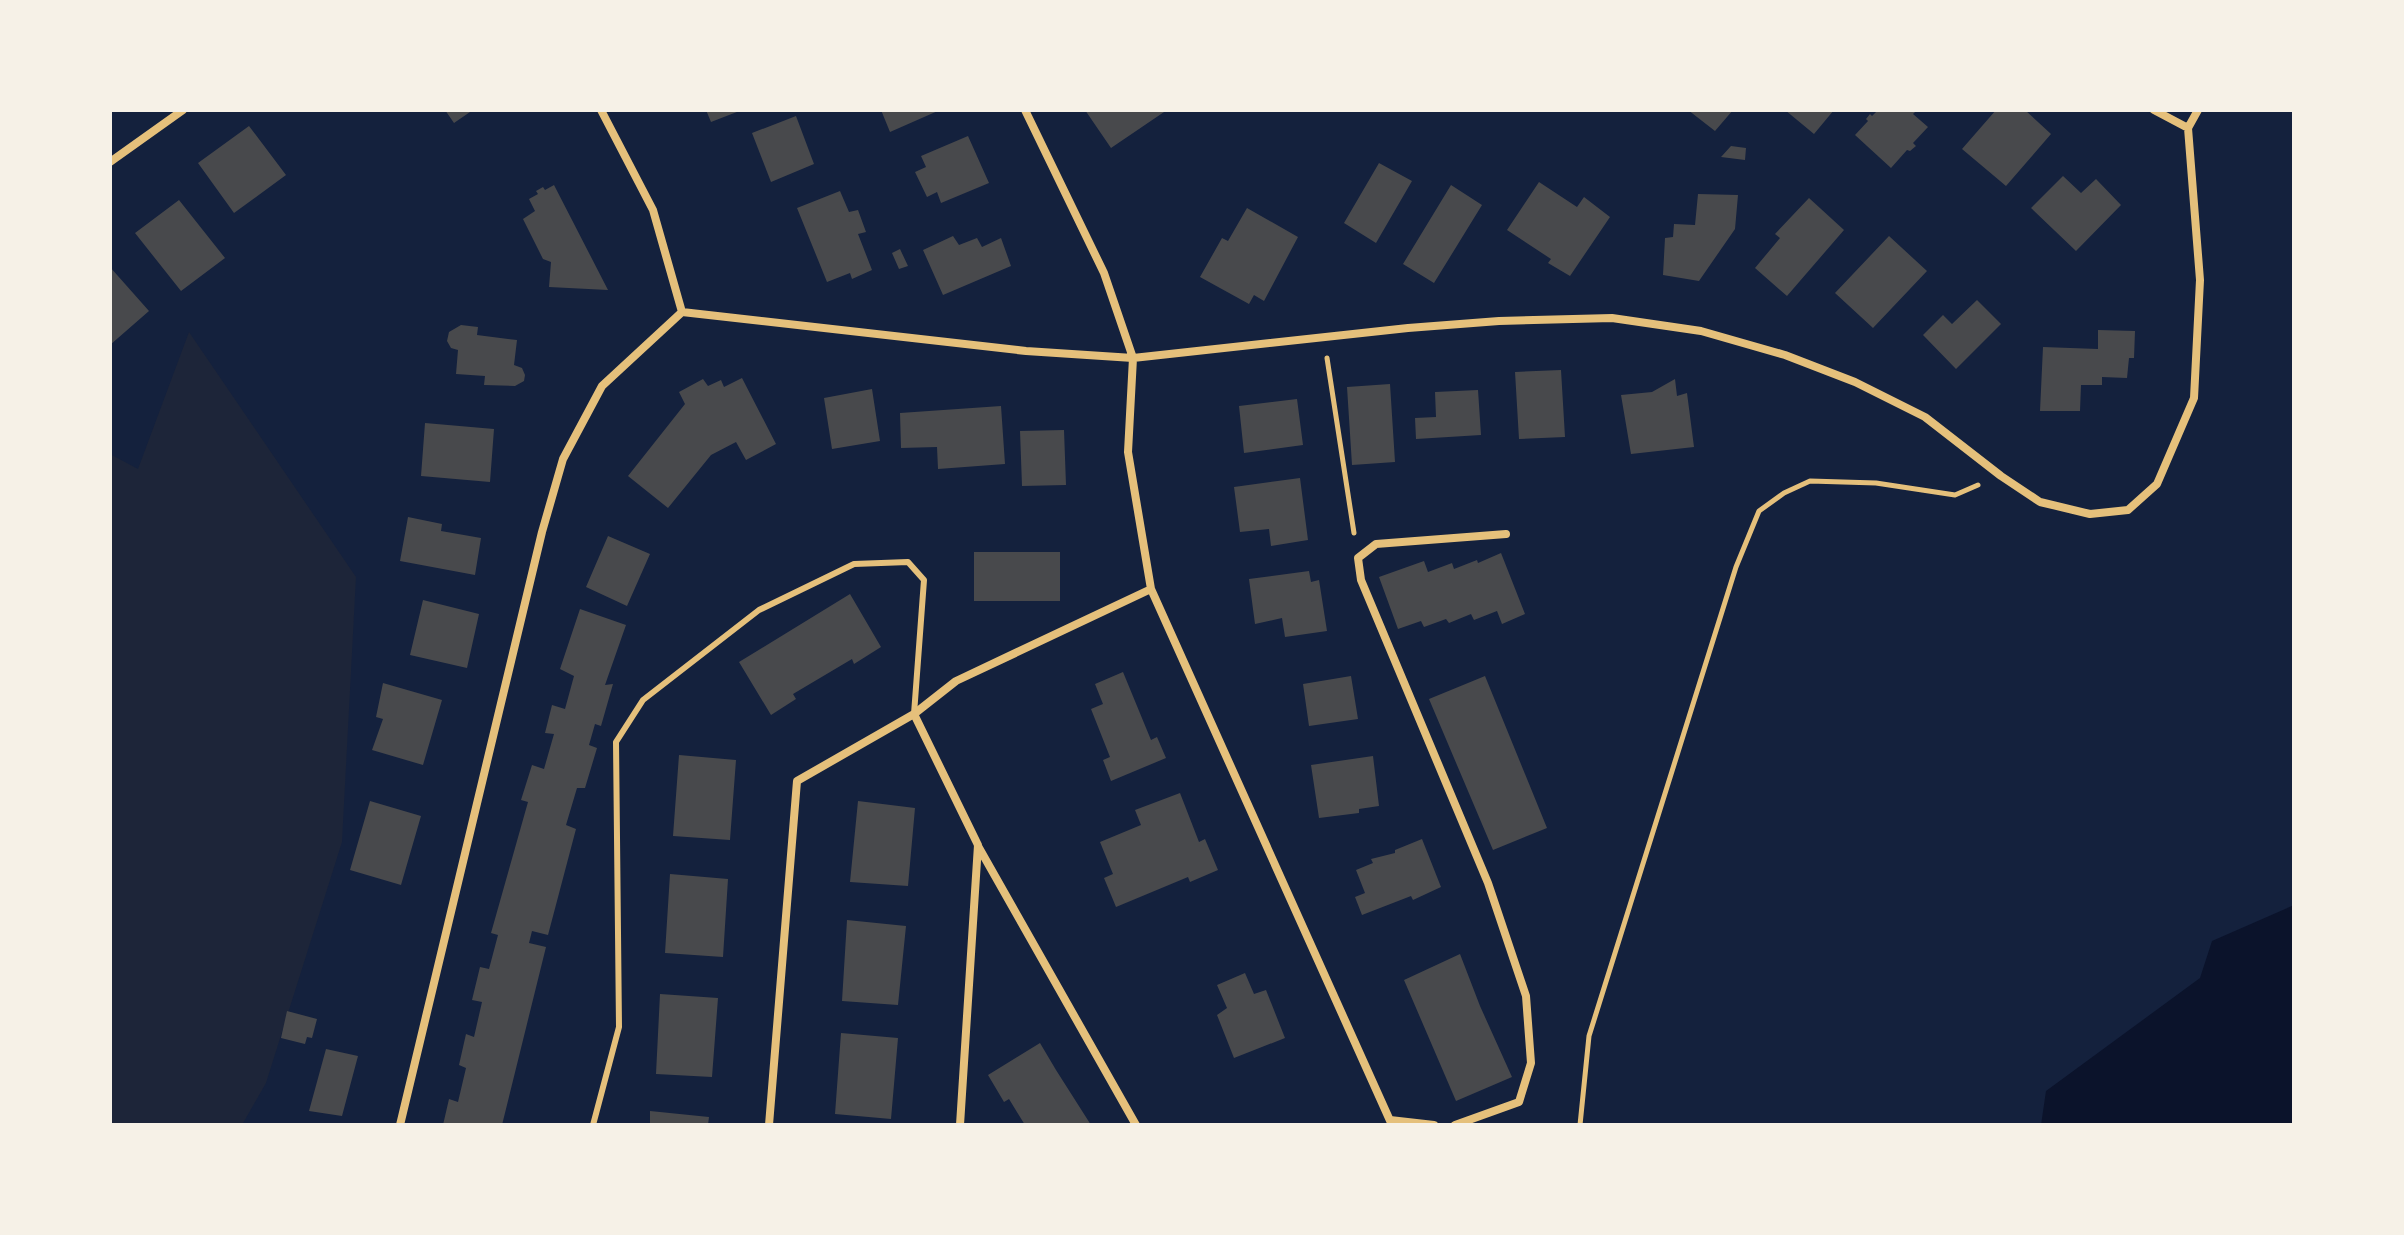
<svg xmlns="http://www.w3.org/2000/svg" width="2404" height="1235" viewBox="0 0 2404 1235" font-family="'Open Sans',sans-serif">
<rect width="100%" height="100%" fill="#14213d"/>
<path fill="#1d2539" d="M189,332L356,577L342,842L266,1083L242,1125H110V454L138,469Z"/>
<path fill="#0b132b" d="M2294,905V1125H2041L2046,1091L2200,978L2212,941Z"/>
<path fill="#48494c" d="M445,110H473L454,123Z
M706,110H742L711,122Z
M881,110H940L890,132Z
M1085,110H1167L1111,148Z
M1688,110H1733L1715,131Z
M1785,110H1834L1814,134Z
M1878,110H1917L1913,114L1928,127L1913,143L1916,146L1910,151L1907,150L1891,168L1855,135L1868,121L1866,119L1870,114L1872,116Z
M1996,110H2025L2051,134L2006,186L1962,149Z
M796,116L814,164L771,182L752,133Z
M249,126L286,175L234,213L198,163Z
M968,136L989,183L941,203L937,192L927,197L915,172L926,167L921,156Z
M1731,146L1746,148L1745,160L1721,157Z
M1379,163L1412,181L1376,243L1344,223Z
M2063,176L2081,193L2096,179L2121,205L2076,251L2031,208Z
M1539,182L1577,207L1584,197L1610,217L1570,276L1548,263L1551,259L1507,230Z
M554,185L608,290L549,287L551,262L543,259L523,219L535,211L529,199L538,194L536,191L543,187L545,190Z
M1451,185L1482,205L1434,283L1403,264Z
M840,191L849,212L858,210L866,232L858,234L872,270L852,279L850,273L827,282L797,208Z
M1698,194L1738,195L1735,229L1699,281L1663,275L1665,238L1673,237L1674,224L1695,225Z
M1809,198L1844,230L1787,296L1755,268L1780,238L1775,234Z
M179,200L225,258L181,291L135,233Z
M1247,208L1298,237L1264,301L1254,295L1249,304L1200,277L1222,238L1228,241Z
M953,236L959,245L977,238L982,247L1001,238L1011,266L943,295L923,250Z
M1889,236L1927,271L1873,328L1835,293Z
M900,249L908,266L899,269L892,253Z
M110,267L149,311L110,345Z
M1977,300L2001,324L1956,369L1923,335L1943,315L1952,324Z
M461,325L478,327L477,335L517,340L514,365L522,368L525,375L524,381L515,386L484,385L485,376L456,374L458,350L451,348L447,341L449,332Z
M2098,330L2135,331L2134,358H2129L2127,378L2102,377V385H2081L2080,411H2040L2043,347L2098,349Z
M1561,370L1565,437L1519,439L1515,372Z
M742,378L776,444L746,460L736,442L711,455L668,508L628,476L685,404L679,392L703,379L708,386L721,380L724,387Z
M1675,379L1677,396L1687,393L1694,447L1631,454L1621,395L1652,392Z
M1390,384L1395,462L1352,465L1347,387Z
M872,389L880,441L832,449L824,398Z
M1478,390L1481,435L1416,439L1415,418L1436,417L1435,392Z
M1297,399L1303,445L1244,453L1239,406Z
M1001,406L1005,464L938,469L937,447L901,448L900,413Z
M425,423L494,429L490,482L421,476Z
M1064,430L1066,485L1022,486L1020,431Z
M1300,478L1308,540L1271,546L1269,529L1240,532L1234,487Z
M408,517L442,524L441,531L481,538L475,575L400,561Z
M608,536L650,554L627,606L586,587Z
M974,552H1060V601H974Z
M1501,553L1525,614L1502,624L1497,611L1474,620L1471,614L1449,623L1446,619L1424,627L1421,621L1398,629L1379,577L1424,561L1428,572L1452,563L1454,569L1477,560L1478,563Z
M1309,571L1311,582L1319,580L1327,631L1285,637L1282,618L1255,624L1249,579Z
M850,594L881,647L854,664L852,659L793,694L796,699L771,715L739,662Z
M423,600L479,614L467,668L410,655Z
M580,609L626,625L605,685L613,684L601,726L595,724L589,745L597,748L585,788H577L566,825L576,829L548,935L532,931L529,943L546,947L502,1125H443L449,1099L458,1102L466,1068L459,1065L466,1034L474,1037L482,1002L472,1000L480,967L489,969L498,935L491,933L528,802L521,800L532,765L544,769L554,734L545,733L552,705L565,709L574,676L560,669Z
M1123,672L1151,740L1157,737L1166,758L1111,781L1103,760L1110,757L1091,709L1103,704L1095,684Z
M1351,676L1358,719L1309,726L1303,684Z
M1485,676L1547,828L1493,850L1429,699Z
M383,683L442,700L423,765L372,750L383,719L376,717Z
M679,755L736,760L730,840L673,836Z
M1373,756L1379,806L1359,809V813L1319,818L1311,765Z
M1180,793L1199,842L1205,839L1218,870L1190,882L1188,877L1116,907L1104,878L1113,874L1100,842L1141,825L1135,810Z
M370,801L421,816L401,885L350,870Z
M858,801L915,808L908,886L850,882Z
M1422,839L1441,887L1413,900L1411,896L1362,915L1355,897L1365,893L1356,870L1373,863L1371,859L1395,853V850Z
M670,874L728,879L723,957L665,953Z
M847,920L906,926L898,1005L842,1001Z
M1460,954L1480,1006L1512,1077L1456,1101L1404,980Z
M1245,973L1254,994L1266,990L1285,1038L1234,1058L1217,1015L1227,1008L1217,985Z
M660,994L718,998L712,1077L656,1074Z
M287,1011L317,1019L312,1038L307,1037L305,1044L281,1038Z
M841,1033L898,1038L891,1119L835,1114Z
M1040,1043L1056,1070L1091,1125H1025L1009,1099L1004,1102L988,1075Z
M326,1049L358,1056L342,1116L309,1111Z
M650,1111L709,1117L708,1125H650Z"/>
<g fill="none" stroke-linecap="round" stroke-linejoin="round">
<path stroke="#e5c07b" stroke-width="5" d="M1327,358L1354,533
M1580,1125L1589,1036L1736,567L1759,511L1784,493L1810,481L1876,483L1955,495L1978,485"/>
<path stroke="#e5c07b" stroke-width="6" d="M593,1125L619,1027L616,742L643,700L759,610L854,564L908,562L924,580L914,714"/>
<path stroke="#e5c07b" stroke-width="8" d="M601,110L653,210L682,312
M1025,110L1104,273L1133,358L1128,452L1151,589L1392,1125
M2154,110L2188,128
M2188,128L2198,110
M110,162L183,110
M682,312L1026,351L1133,358L1408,328L1499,321L1612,318L1701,331L1785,355L1855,382L1925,417L2001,476L2040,502L2090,514L2128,510L2157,484L2194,398L2200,280L2188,128
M914,714L978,845L960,1125
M978,846L1136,1125
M1390,1120L1434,1125
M400,1125L542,532L563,459L602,386L682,312
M769,1125L797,781L914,714L956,681L1151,589
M1455,1125L1519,1102L1531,1063L1526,996L1488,883L1361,580L1358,558L1376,544L1506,534"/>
</g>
<rect width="2404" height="1235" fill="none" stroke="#f6f1e7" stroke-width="224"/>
</svg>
